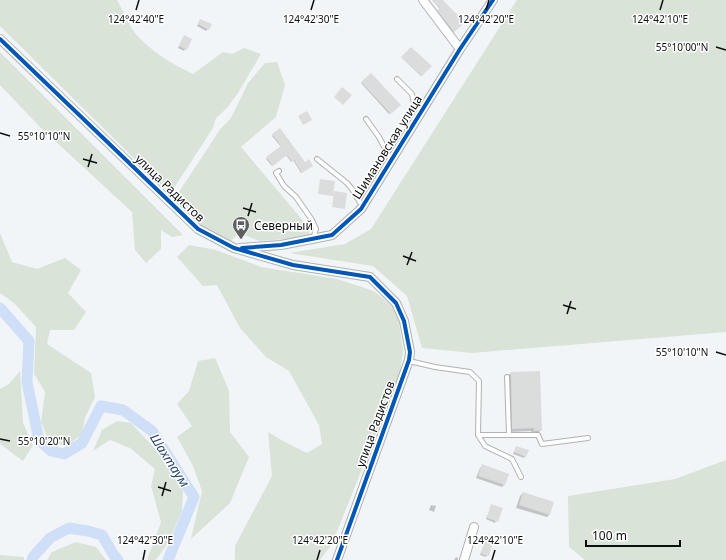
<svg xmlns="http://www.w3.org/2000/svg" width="726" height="560" viewBox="0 0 726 560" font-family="'Noto Sans',sans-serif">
<rect width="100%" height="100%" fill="#f2f5f7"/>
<path fill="#d9e3d7" d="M0,0H117C123,10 128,24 135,33C150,51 172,64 193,74L223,52L232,54L244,48L261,54L238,93L227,108L216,118L213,128L170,194L0,26Z
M517,0H726V332L472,353L422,348L407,296L373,266L289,253L345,244L371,229Z
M0,52L183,235L172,237L161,230V249L146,263L135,250L132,212L41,128L0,85Z
M277,62L285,85L276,117L241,147L310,229L309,237L260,241L239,233L231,241L203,227L178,202L177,195L221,128L231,118L248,83L265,63Z
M0,233L12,262L37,269L65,258L81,270L68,293L86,312L74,330H50L47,344L91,373L95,397L85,418L82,434L67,446L49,442L41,422L45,392L34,374L36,327L14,303L0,293Z
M189,245L216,250L261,267L337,279L374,291L393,307L399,323L403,350L400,374L332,544L320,560H235V546L272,476L268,432L285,442L307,453L322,444L319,425L289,371L266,357L240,328L217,285L203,286L177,257Z
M215,358L229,391L230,432L249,457L230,503L191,539L202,491L193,466L177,437L192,426L177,404L189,391L198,361Z
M20,371L23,423L33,445L23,461L0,444V389L9,384Z
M117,421L131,423L162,456L183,491L182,511L169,541L156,560H147L161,522L151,486L155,469L130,448L110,440L93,451L102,430Z
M726,460V560H585L569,547L568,496L675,479Z
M76,542L96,547L106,560H47L52,552Z
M0,555L24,557V560H0Z"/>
<path fill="#0003" d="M432,0H442L463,23L453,32L438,11L440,9Z
M200,20L208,29L206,31L197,26Z
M183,38L191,39L184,51L178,48Z
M411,48L430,66L421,76L402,58Z
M371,74L399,105L389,114L361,83Z
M280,130L305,163L312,166L301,173L293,160L291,162L286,155L272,166L266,159L281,147L272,136Z
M539,372L541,430L537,434H531V431L509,432L508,376L511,373Z
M516,447L525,457L524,458L513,454Z
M483,465L504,485L502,487L476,478L480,468Z
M523,493L549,515L547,517L516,508L520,496Z
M431,505L436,506L434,512L429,510Z
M492,505L501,509L495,523L486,519Z
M485,542L491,544L486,557L480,555Z
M456,557L458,558V560H454Z"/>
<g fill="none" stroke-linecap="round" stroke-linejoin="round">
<path stroke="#cfdff7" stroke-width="11" d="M0,308L29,341L27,382L39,440L51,451L64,454L82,443L101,406L123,410L152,431L194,497L168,560
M32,560L33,557L50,538L69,528L88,531L102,535L113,554L118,560"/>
</g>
<path fill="#dbdcdc" d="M432,0H443L465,23L454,32L437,10L440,8Z
M200,19L212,24L209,30L198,24Z
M184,35L192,39L187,50L179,46Z
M411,47L432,66L422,76L401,57Z
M371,73L401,105L391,114L361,82Z
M342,87L352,95L343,105L334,97Z
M307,111L312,120L303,125L298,116Z
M280,128L305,162L309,159L313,166L302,173L294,160L292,162L287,155L273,166L266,157L281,146L272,134Z
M320,179L335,181L333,196L318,194Z
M334,191L347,193L345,209L332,207Z
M540,371L542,430L534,431V428L512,429L511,372Z
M516,446L529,450L526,457L514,452Z
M482,464L509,474L505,485L478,476Z
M523,492L554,502L550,515L519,505Z
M491,504L503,508L498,522L487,518Z
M485,541L493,543L489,556L481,554Z"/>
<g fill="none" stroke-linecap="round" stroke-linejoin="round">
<defs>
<path id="service" d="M397,79L412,94L414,103L422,111
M366,119L379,137L391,160
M317,159L347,183L352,189L362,206
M279,171L276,173L284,186L296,197L312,220L316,229L313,239
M409,361L435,367L470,372L479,381L478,435L485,446L512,459L521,477
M507,377L509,434
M478,435H538L542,444L588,438"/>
<path id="minor" d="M423,0L460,49
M0,39L198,229L234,248L293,265L370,277L396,303L404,321L410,352L409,360L337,560
M240,248L281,245L332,235L361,209L460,49L493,0
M464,560L474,527"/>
</defs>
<use href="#service" stroke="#b0b2b3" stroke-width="6"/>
<use href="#minor" stroke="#b0b2b3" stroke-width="10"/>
<use href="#service" stroke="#fdfefe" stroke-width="4"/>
<use href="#minor" stroke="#fdfefe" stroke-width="8"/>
<defs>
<path id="cycleway" d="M0,39L198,229L234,248L293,265L370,277L396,303L404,321L410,352L409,360L337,560
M242,248L281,245L332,235L361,209L460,49L493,0"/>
</defs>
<use href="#cycleway" stroke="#fff" stroke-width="6"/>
<use href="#cycleway" stroke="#0057b8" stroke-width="4"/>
</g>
<path fill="none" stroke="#0d0e0f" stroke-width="1.5" d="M136,10L139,0M311,10L314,0M486,10L489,0M660,10L663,0M716,47L726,50M0,133L10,136M83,159L97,163M88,167L92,154M243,208L256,212M248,216L252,203M403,256L416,261M407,265L412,252M563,305L576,309M567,314L571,301M716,352L726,355M0,439L10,441M158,487L171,491M162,496L166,482M143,560L145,550M317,560L320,550M492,560L495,550"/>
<defs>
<symbol id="bus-pin" viewBox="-11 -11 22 30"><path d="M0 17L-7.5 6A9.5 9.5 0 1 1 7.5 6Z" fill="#5d5f60" stroke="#fff"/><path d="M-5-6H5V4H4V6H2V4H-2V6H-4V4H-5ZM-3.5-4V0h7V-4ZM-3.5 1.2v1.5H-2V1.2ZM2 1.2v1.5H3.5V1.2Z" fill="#fff"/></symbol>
</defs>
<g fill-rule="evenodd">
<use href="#bus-pin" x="231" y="215" width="20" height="27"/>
</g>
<g text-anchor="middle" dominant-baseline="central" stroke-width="3" stroke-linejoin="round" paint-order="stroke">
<g font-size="12" fill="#0d0e0f" stroke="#fff">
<text transform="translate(387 147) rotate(-58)">Шимановская улица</text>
<text transform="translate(170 188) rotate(44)">улица Радистов</text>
<text transform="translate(375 424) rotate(-70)">улица Радистов</text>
</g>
<g font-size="12" fill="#0d0e0f" stroke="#fff" text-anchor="start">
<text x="254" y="225">Северный</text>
</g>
<g font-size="13" font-style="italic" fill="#25426d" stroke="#fff">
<text transform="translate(170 460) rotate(57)">Шахтаум</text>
</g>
</g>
<g font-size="10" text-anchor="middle" fill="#0d0e0f" stroke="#fff" stroke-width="3" stroke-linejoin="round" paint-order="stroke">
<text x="136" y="23">124°42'40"E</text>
<text x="311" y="23">124°42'30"E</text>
<text x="486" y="23">124°42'20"E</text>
<text x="660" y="23">124°42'10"E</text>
<text x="682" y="51">55°10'00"N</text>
<text x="44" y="140">55°10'10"N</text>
<text x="682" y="356">55°10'10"N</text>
<text x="44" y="445">55°10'20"N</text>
<text x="145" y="544">124°42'30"E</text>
<text x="320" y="544">124°42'20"E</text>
<text x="495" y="544">124°42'10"E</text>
</g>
<path d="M586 540v6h94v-6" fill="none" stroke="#0d0e0f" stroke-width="2"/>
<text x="592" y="540" font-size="12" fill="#0d0e0f" stroke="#ffffff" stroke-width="3" paint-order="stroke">100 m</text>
</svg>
